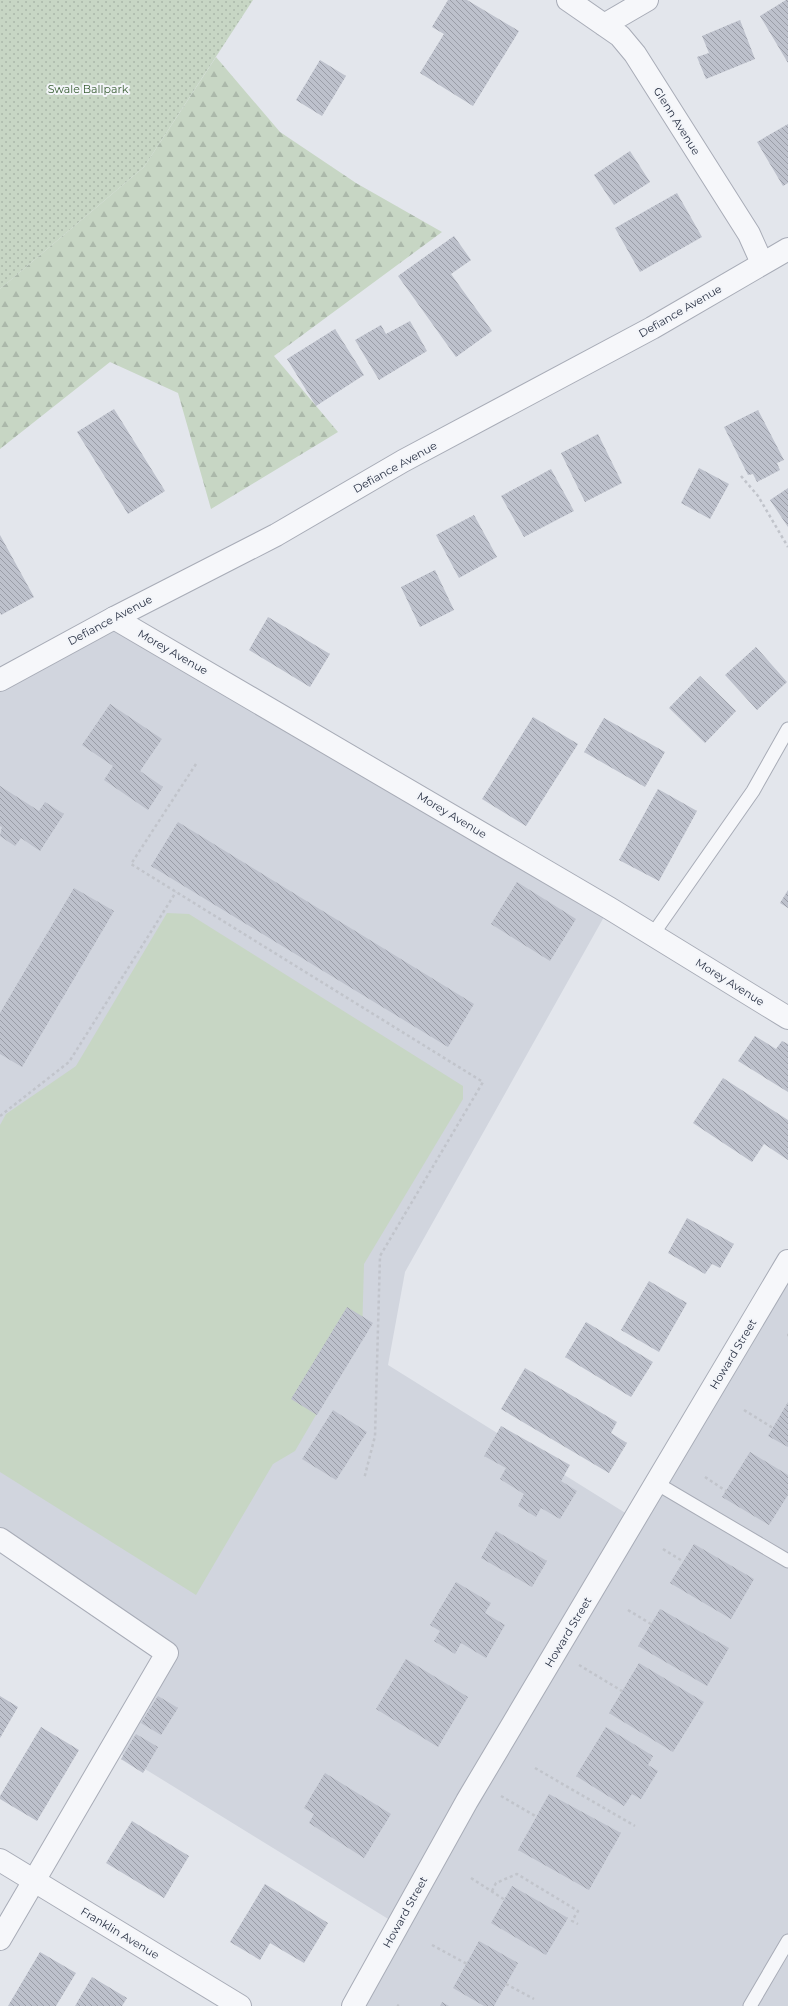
<svg xmlns="http://www.w3.org/2000/svg" width="788" height="2006" viewBox="0 0 788 2006" font-family="Montserrat,sans-serif">
<defs>
<pattern id="grass-dots" width="8" height="8" patternUnits="userSpaceOnUse"><rect width="8" height="8" fill="#c7d6c4"/><path d="M2 2h.1M6 6h.1" fill="none" stroke="#abb8aa" stroke-width="1.8" stroke-linecap="round"/></pattern>
<pattern id="forest-firs" width="22" height="20" patternUnits="userSpaceOnUse"><rect width="22" height="20" fill="#c7d6c4"/><path d="M5 1l3.5 6h-7zM16 11l3.5 6h-7z" fill="#abb8aa"/></pattern>
<pattern id="building-back-hatch" width="6" height="6" patternUnits="userSpaceOnUse"><rect width="6" height="6" fill="#bdc1cc"/><path d="M-1 5l2 2M0 0l6 6M5-1l2 2" fill="none" stroke="#9a9da7"/></pattern>
</defs>
<rect width="100%" height="100%" fill="#e3e6ec"/>
<path fill="#d1d5de" d="M114,618L609,908L405,1272L388,1365L635,1519L788,1260V2006H351L398,1925L111,1748L166,1653L0,1545V680Z"/>
<path fill="url(#grass-dots)" d="M0,0H253L144,167L0,289Z"/>
<path fill="url(#forest-firs)" d="M216,57L280,132L356,183L442,232L274,356L338,432L211,509L178,393L110,362L0,449V289L144,167Z"/>
<path fill="#c7d6c4" d="M167,913L189,914L463,1086V1099L364,1264L362,1336L295,1451L273,1464L196,1595L0,1472V1125L6,1114L76,1066Z"/>
<path fill="url(#building-back-hatch)" d="M448,0H467L519,31L473,106L420,73L444,34L432,27Z
M786,0H788V63L760,16Z
M740,20L755,59L706,79L697,57L709,53L702,36Z
M320,60L346,76L322,116L296,100Z
M788,124V183L783,186L757,142Z
M630,151L650,182L614,205L594,175Z
M677,193L702,237L640,272L615,228Z
M454,236L471,260L451,274L492,331L456,357L398,276Z
M410,321L427,351L379,380L355,340L381,325L386,334Z
M335,329L364,375L316,406L287,359Z
M114,409L165,491L128,514L77,432Z
M758,410L784,460L777,463L780,470L757,482L753,474L748,475L724,427Z
M598,434L622,483L585,502L561,453Z
M699,468L729,484L710,519L681,503Z
M551,469L574,511L524,537L501,496Z
M788,488V527L770,500Z
M474,515L497,557L459,578L436,535Z
M0,535L34,597L1,615L0,612Z
M435,570L454,610L420,627L401,587Z
M268,617L330,654L310,687L249,650Z
M756,647L787,682L757,710L725,675Z
M700,676L736,711L705,743L669,708Z
M110,704L162,739L140,771L163,787L148,810L104,780L113,766L82,745Z
M533,717L578,744L526,826L482,799Z
M604,718L665,752L645,787L584,752Z
M0,786L39,811L45,802L64,814L40,851L21,838L15,846L0,836L2,827L0,826Z
M658,789L697,811L659,881L619,860Z
M178,822L474,1004L448,1047L151,866Z
M517,882L576,919L550,961L491,924Z
M74,888L114,911L22,1067L0,1054V1013Z
M788,890V908L780,903Z
M755,1036L776,1049L782,1041L788,1044V1092L738,1061Z
M723,1078L788,1120V1160L764,1144L752,1162L693,1123Z
M687,1218L734,1244L720,1268L712,1264L705,1274L668,1253Z
M649,1281L687,1303L659,1352L621,1330Z
M347,1307L373,1323L317,1415L291,1399Z
M586,1322L653,1362L631,1397L565,1357Z
M525,1368L617,1422L611,1433L627,1443L609,1473L501,1409Z
M788,1402V1447L768,1436Z
M333,1410L367,1432L336,1480L302,1459Z
M501,1426L570,1465L561,1481L577,1491L560,1519L541,1508L536,1517L518,1506L524,1494L500,1479L506,1468L484,1456Z
M750,1452L788,1475V1495L769,1525L722,1497Z
M496,1531L547,1561L532,1587L481,1558Z
M694,1544L754,1579L731,1619L670,1583Z
M456,1582L491,1603L485,1613L505,1625L486,1658L461,1643L455,1654L434,1641L440,1631L430,1625Z
M660,1609L729,1648L707,1686L638,1646Z
M406,1659L468,1697L438,1747L376,1709Z
M639,1663L704,1702L673,1752L609,1713Z
M0,1696L18,1707L0,1738Z
M158,1696L178,1708L161,1735L141,1723Z
M41,1727L79,1750L37,1821L0,1799V1796Z
M606,1727L653,1756L648,1765L658,1771L641,1799L632,1794L624,1806L576,1776Z
M136,1734L158,1747L143,1773L121,1759Z
M325,1773L391,1814L364,1858L309,1823L314,1814L304,1808Z
M549,1794L621,1833L589,1890L518,1850Z
M132,1821L189,1856L164,1898L106,1863Z
M265,1884L328,1923L304,1963L270,1943L260,1960L230,1942Z
M512,1886L568,1918L546,1955L491,1923Z
M479,1941L518,1963L494,2006H484L453,1988Z
M40,1952L76,1973L56,2006H8Z
M92,1977L127,1998L122,2006H75Z
M442,2002L449,2006H440Z"/>
<g fill="none" stroke-linecap="round" stroke-linejoin="round">
<defs>
<path id="service" d="M653,934L753,791L788,729
M656,1483L788,1561
M750,2006L788,1941"/>
<path id="minor" d="M568,0L620,36L635,54L749,234L762,263
M604,25L647,0
M114,618L609,908L788,1018
M0,1539L167,1653L0,1939
M0,1860L240,2006"/>
<path id="tertiary" d="M0,680L114,618L276,535L403,461L652,328L788,249
M353,2006L467,1801L788,1261"/>
</defs>
<use href="#service" stroke="#a8acb7" stroke-width="15"/>
<use href="#minor" stroke="#a8acb7" stroke-width="24"/>
<use href="#tertiary" stroke="#a8acb7" stroke-width="24"/>
<path stroke="#c1c4cb" stroke-width="2.5" stroke-dasharray="3 3" stroke-linecap="butt" d="M741,476L758,496L788,547
M196,764L131,864L483,1082L380,1256L375,1436L364,1479
M0,1116L69,1062L176,892
M787,1335H788
M744,1410L773,1428
M705,1477L726,1491
M663,1549L684,1562
M628,1610L651,1624
M579,1665L622,1691
M535,1768L635,1826
M501,1796L537,1817
M471,1878L505,1900
M492,1891L496,1883L517,1874L578,1911L572,1921L578,1924
M432,1945L467,1964
M506,1984L534,1999
M397,2005L399,2006"/>
<use href="#service" stroke="#f6f7fa" stroke-width="13"/>
<use href="#minor" stroke="#f6f7fa" stroke-width="22"/>
<use href="#tertiary" stroke="#f6f7fa" stroke-width="22"/>
</g>
<g text-anchor="middle" dominant-baseline="central" stroke-width="4" stroke-linejoin="round" paint-order="stroke">
<g font-size="11" fill="#3c6137" stroke="#f3f5f9">
<text x="88" y="89">Swale Ballpark</text>
</g>
<g font-size="11" fill="#2a3245" stroke="#f3f5f9">
<text transform="translate(677 121) rotate(58)">Glenn Avenue</text>
<text transform="translate(680 311) rotate(-30)">Defiance Avenue</text>
<text transform="translate(395 467) rotate(-29)">Defiance Avenue</text>
<text transform="translate(110 620) rotate(-28)">Defiance Avenue</text>
<text transform="translate(173 652) rotate(30)">Morey Avenue</text>
<text transform="translate(452 815) rotate(31)">Morey Avenue</text>
<text transform="translate(730 982) rotate(32)">Morey Avenue</text>
<text transform="translate(733 1354) rotate(-59)">Howard Street</text>
<text transform="translate(568 1632) rotate(-59)">Howard Street</text>
<text transform="translate(405 1912) rotate(-61)">Howard Street</text>
<text transform="translate(120 1933) rotate(31)">Franklin Avenue</text>
</g>
</g>
</svg>
